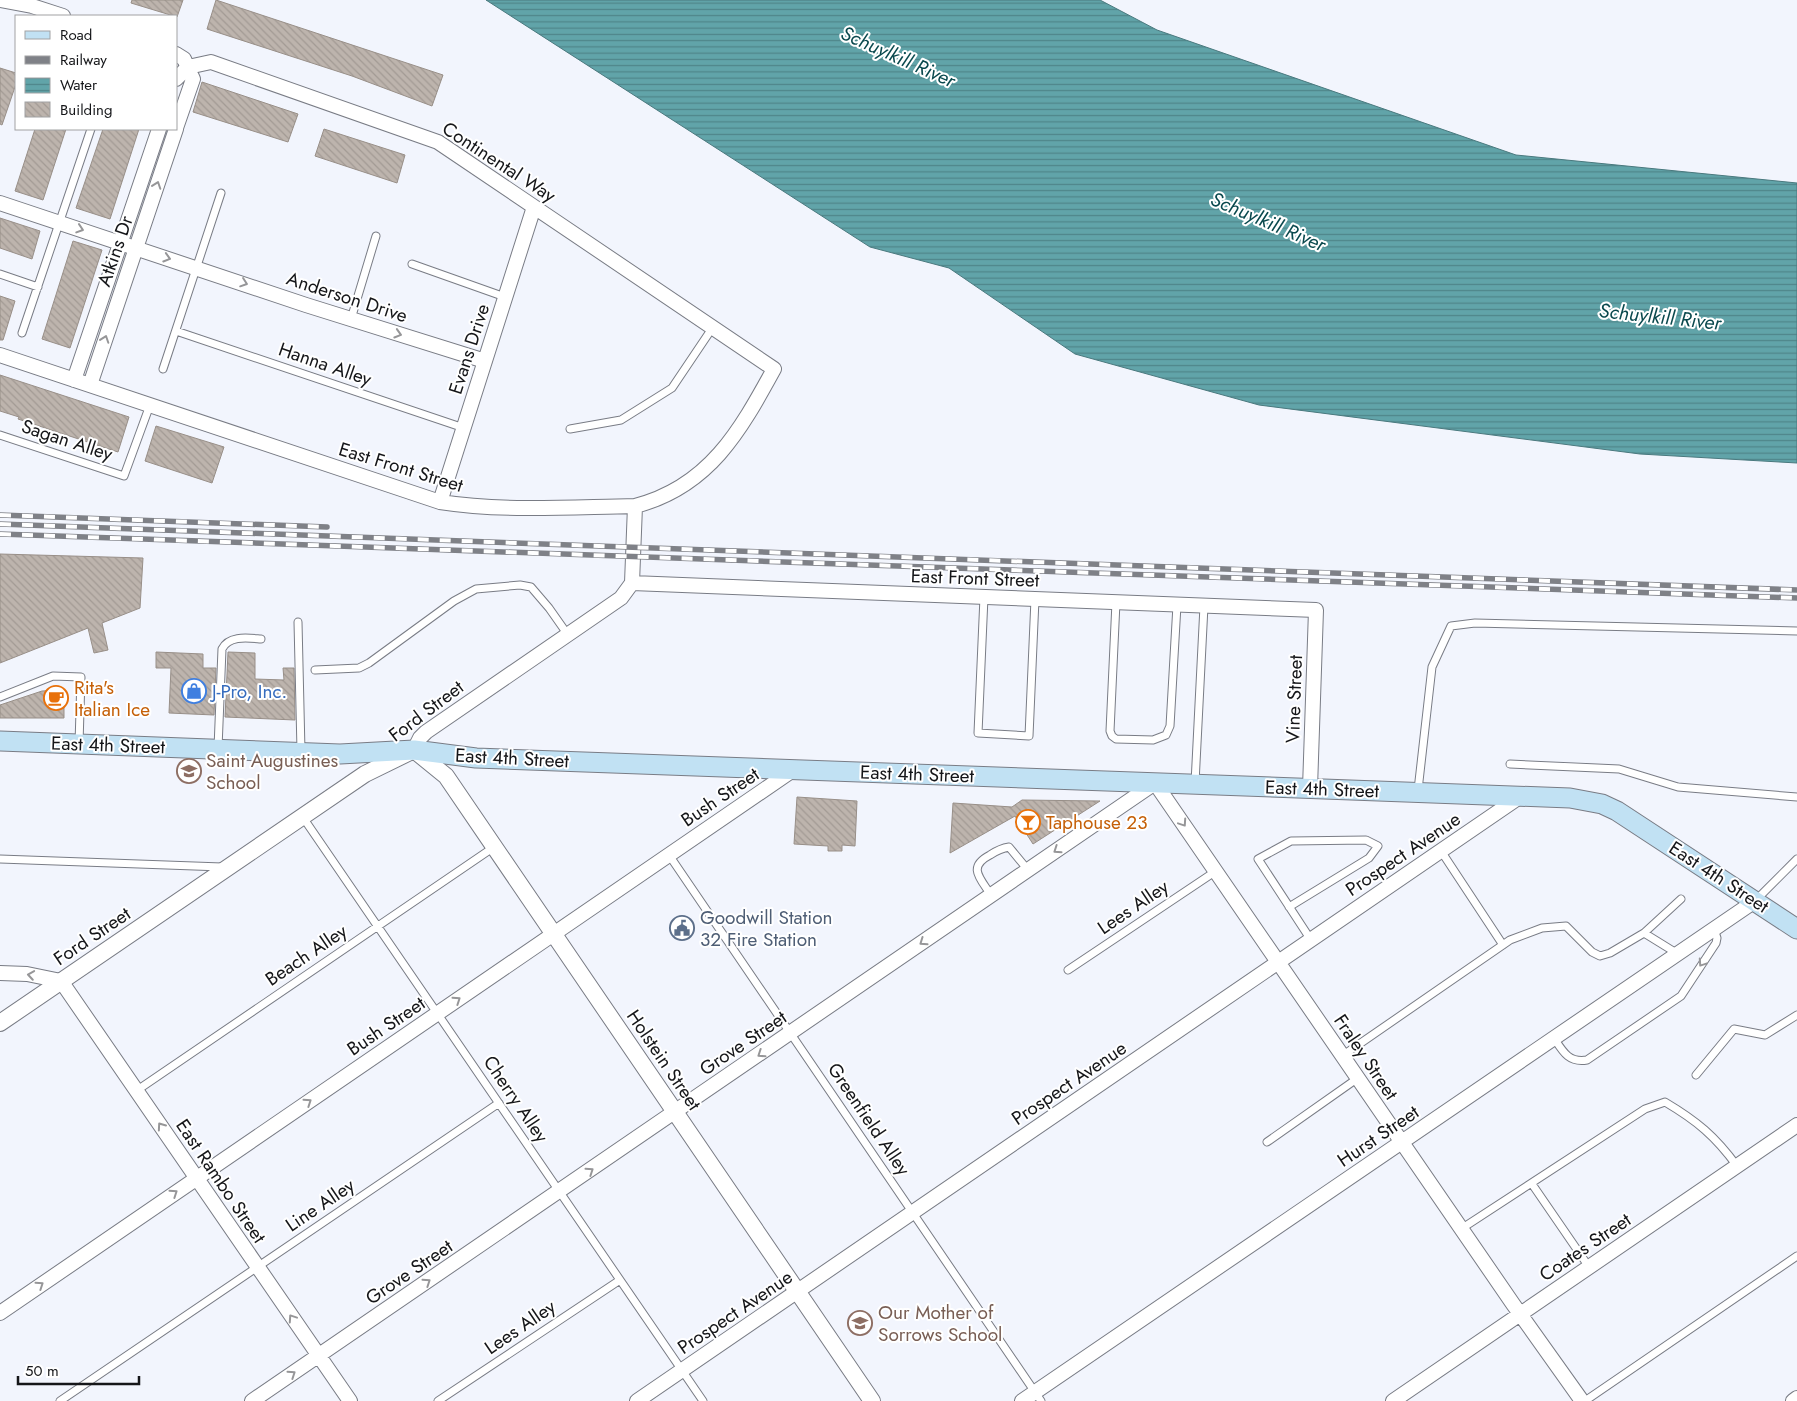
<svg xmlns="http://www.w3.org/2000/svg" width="1797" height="1401" viewBox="0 0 1797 1401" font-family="Jost,sans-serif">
<defs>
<pattern id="water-rules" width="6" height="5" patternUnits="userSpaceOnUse" patternTransform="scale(1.25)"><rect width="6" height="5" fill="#61a4a9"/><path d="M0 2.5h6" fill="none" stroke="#4f8589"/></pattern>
<pattern id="building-back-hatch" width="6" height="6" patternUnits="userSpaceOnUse" patternTransform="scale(1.25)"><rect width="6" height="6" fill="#bdb4ad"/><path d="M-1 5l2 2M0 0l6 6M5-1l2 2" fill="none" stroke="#a29a94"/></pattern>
</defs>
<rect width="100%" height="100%" fill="#f2f5fd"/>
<path fill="url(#water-rules)" stroke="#4a797e" d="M486,0H1100L1157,30L1516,155L1797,183V463L1640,454L1259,405L1075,354L949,268L870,247Z"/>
<path fill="url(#building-back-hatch)" stroke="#988f88" d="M132,0H183L177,17L131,3Z
M216,0L443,75L432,106L352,76L207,29Z
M0,68L16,73V84L2,125L0,124Z
M202,82L298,114L288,142L193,112Z
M35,129H66L43,200L15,191Z
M103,129H139L110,219L76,208Z
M324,129L405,155L397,183L315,156Z
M0,218L40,231L32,259L0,248Z
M73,241L102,250L70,348L42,339Z
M0,296L15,301L3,340H0Z
M0,375L129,417L118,452L18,419L19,417L0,411Z
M156,426L224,447L212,483L145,461Z
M0,554L143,558L140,608L102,623L108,650L94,653L88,628L0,663Z
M156,652L203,654V668H216L214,715L169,713L171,668H156Z
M228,652L255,653V679L284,680L283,668H294L295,720L225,717Z
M64,690V718H0V705L42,691Z
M797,797L857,801L855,846L842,845V851H828V846L794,844Z
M1022,800L1100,801L1033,844L1015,816L950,853L953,803L1012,807Z"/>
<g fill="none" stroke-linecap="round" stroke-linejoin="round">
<defs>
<path id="service" d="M412,264L505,297
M0,274L38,287
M351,319L376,236
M176,331L464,428
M22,333L91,129
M163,369L221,193
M570,429L621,420L672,388L713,327
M0,435L124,476L150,405
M984,597L978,733L1029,736L1035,599
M1116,602L1110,731L1112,736L1116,739L1153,740L1166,735L1170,726L1177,605
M298,622L301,751
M315,670L359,668L369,663L454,601L476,589L520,585L531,587L549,608L568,635
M0,697L53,676L81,677L79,744
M218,748L222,649C229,635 248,638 261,639
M1510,764L1619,769L1678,787L1797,797
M1195,783L1204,606
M1418,790L1432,667L1451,626L1475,623L1797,631
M302,816L703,1401
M1441,851L1503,945
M669,855L1041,1401
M0,859L222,867
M991,895C980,878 967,867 990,855C996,851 1002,848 1009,847L1028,870
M1755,901L1797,859
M1289,907L1369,858L1378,846L1366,840L1291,841L1258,859L1311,940
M1644,933L1681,899
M1068,970L1216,871
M1554,1038C1563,1052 1569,1063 1587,1060L1681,996L1716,943L1717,938L1714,929
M1342,1056L1510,940L1542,928L1566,926L1592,952L1600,956L1610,953L1644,933L1678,954
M1696,1075L1734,1029L1765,1035L1797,1015
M136,1091L494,847
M1267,1142L1358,1078
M1532,1184L1589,1267
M1461,1229L1645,1109L1665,1102C1697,1121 1715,1136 1737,1166
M60,1401L499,1103
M438,1401L620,1280
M1585,1401L1797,1256"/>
<path id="minor" d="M1,0L32,6L63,16
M176,54L184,59L193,79L176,128
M0,203L306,305L485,361
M0,355L440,502C505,512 570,507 635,506C709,487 740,431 774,369L438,142L211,62L188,67L176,79
M74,380L159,129
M90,385L176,129
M440,502L534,207
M632,583L1316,610L1310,788
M414,750L420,738L426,732L621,598L632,583L635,506
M0,973L27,974L61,981L350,1401
M0,1313L793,770
M252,1401L1155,783L1513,1304L1582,1401
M637,1401L1521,796
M1022,1401L1755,901
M1393,1401L1797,1125
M1793,1401L1797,1398"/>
<path id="tertiary" d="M0,1023L365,774L414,750L446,776L872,1401"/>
<path id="secondary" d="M0,741L340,754L414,750L476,758L1570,798L1602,804L1617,811L1797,929"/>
</defs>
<use href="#service" stroke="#797c85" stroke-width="9"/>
<use href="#minor" stroke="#797c85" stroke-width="16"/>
<use href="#tertiary" stroke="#797c85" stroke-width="18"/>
<use href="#secondary" stroke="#797c85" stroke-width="21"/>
<use href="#service" stroke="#fff" stroke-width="7"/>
<use href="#minor" stroke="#fff" stroke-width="14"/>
<use href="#tertiary" stroke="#fff" stroke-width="16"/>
<use href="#secondary" stroke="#c1e1f3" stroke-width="19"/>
<defs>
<path id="rail" d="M0,515L327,527
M0,524L1797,590
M0,534L1797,598"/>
</defs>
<use href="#rail" stroke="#7f8187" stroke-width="5.5"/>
<use href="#rail" stroke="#fff" stroke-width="4" stroke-dasharray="11" stroke-linecap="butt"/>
</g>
<defs><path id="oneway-chevron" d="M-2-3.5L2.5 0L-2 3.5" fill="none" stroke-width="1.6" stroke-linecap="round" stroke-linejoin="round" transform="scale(1.25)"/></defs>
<g stroke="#969698">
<use href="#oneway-chevron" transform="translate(157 185) rotate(-71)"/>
<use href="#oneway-chevron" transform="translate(80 229) rotate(18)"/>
<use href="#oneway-chevron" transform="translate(167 258) rotate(17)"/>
<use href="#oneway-chevron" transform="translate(244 283) rotate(19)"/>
<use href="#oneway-chevron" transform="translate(398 334) rotate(17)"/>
<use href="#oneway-chevron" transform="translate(105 339) rotate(-71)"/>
<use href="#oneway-chevron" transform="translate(1183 823) rotate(56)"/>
<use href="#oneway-chevron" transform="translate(1057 850) rotate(146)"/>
<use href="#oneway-chevron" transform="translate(923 942) rotate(145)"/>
<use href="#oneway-chevron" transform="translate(1702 963) rotate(124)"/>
<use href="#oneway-chevron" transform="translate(31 975) rotate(-171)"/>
<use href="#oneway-chevron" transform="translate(457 1000) rotate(-34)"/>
<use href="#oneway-chevron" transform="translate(761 1054) rotate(146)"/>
<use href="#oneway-chevron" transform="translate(308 1102) rotate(-34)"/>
<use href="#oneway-chevron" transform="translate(161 1126) rotate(-125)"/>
<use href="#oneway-chevron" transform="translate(590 1171) rotate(-34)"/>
<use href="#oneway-chevron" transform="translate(174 1193) rotate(-34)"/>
<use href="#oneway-chevron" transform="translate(427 1282) rotate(-34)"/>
<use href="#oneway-chevron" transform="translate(40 1285) rotate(-34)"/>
<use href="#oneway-chevron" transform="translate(292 1318) rotate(-124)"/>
<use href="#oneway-chevron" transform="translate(292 1374) rotate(-34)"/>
</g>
<defs>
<symbol id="shop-ring" viewBox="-11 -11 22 22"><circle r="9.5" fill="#fff" stroke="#3f7fe0" stroke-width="1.5"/><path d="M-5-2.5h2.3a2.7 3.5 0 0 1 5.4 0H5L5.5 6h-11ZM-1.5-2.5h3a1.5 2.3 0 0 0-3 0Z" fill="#3f7fe0"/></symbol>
<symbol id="cafe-ring" viewBox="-11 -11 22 22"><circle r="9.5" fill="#fff" stroke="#e8710a" stroke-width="1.5"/><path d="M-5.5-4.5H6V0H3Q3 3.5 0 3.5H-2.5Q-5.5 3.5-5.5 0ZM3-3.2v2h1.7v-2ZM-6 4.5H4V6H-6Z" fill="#e8710a"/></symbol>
<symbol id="school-ring" viewBox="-11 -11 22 22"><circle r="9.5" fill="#fff" stroke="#8d6e63" stroke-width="1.5"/><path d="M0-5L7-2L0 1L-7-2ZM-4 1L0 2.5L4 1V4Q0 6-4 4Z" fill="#8d6e63"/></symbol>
<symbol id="bar-ring" viewBox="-11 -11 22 22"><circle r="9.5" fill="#fff" stroke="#e8710a" stroke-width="1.5"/><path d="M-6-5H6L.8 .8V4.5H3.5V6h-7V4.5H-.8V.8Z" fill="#e8710a"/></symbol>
<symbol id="civic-ring" viewBox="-11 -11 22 22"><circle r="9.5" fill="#fff" stroke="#5c6f8a" stroke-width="1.5"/><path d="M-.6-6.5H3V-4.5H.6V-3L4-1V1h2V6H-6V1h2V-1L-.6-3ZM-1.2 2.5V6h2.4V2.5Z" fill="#5c6f8a"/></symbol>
</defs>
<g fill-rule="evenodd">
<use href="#shop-ring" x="180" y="677" width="28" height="28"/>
<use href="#cafe-ring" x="42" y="684" width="28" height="28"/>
<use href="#school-ring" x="175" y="757" width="28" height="28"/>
<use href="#bar-ring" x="1014" y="808" width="28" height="28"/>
<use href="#civic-ring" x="668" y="914" width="28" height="28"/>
<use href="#school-ring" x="846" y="1309" width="28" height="28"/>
</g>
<g text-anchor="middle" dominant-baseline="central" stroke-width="4" stroke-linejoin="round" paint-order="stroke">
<g font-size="19" fill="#151619" stroke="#fff">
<text transform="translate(499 162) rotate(33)">Continental Way</text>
<text transform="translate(115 251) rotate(-71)">Atkins Dr</text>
<text transform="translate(347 297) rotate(18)">Anderson Drive</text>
<text transform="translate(469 349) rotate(-72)">Evans Drive</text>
<text transform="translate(325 364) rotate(19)">Hanna Alley</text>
<text transform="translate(67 440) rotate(18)">Sagan Alley</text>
<text transform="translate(401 467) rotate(17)">East Front Street</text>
<text transform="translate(975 578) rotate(2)">East Front Street</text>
<text transform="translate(1294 699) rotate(-88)">Vine Street</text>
<text transform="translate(426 711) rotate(-37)">Ford Street</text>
<text transform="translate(108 745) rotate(2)">East 4th Street</text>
<text transform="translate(512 758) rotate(3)">East 4th Street</text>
<text transform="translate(917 774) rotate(2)">East 4th Street</text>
<text transform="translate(1322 789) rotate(2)">East 4th Street</text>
<text transform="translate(720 797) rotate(-34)">Bush Street</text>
<text transform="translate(1403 854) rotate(-34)">Prospect Avenue</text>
<text transform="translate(1719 877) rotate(33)">East 4th Street</text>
<text transform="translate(1133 907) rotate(-34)">Lees Alley</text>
<text transform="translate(92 936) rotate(-34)">Ford Street</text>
<text transform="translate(306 955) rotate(-34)">Beach Alley</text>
<text transform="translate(386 1026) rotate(-34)">Bush Street</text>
<text transform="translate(743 1043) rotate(-34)">Grove Street</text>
<text transform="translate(1366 1057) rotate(56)">Fraley Street</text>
<text transform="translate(664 1060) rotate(56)">Holstein Street</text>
<text transform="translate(1069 1083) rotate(-34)">Prospect Avenue</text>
<text transform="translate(516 1099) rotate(56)">Cherry Alley</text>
<text transform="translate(869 1119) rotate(56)">Greenfield Alley</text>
<text transform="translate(1378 1136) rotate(-34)">Hurst Street</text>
<text transform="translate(221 1181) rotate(56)">East Rambo Street</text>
<text transform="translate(320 1205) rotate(-34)">Line Alley</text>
<text transform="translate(1585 1247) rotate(-34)">Coates Street</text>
<text transform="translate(409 1272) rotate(-34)">Grove Street</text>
<text transform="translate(735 1312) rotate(-34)">Prospect Avenue</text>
<text transform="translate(520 1327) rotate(-34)">Lees Alley</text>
</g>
<g font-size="19" fill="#c56008" stroke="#fff" text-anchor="start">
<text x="74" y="687">Rita's<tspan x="74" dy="22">Italian Ice</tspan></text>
<text x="1046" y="822">Taphouse 23</text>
</g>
<g font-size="19" fill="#366cbe" stroke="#fff" text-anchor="start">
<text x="212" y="691">J-Pro, Inc.</text>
</g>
<g font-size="19" fill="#785e54" stroke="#fff" text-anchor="start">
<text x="206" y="760">Saint Augustines<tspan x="206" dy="22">School</tspan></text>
<text x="878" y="1312">Our Mother of<tspan x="878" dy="22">Sorrows School</tspan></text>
</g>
<g font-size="19" fill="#4e5e75" stroke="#fff" text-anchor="start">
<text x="700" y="917">Goodwill Station<tspan x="700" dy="22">32 Fire Station</tspan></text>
</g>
<g font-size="20" font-style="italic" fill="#0a494e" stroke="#fff">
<text transform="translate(898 57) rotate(24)">Schuylkill River</text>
<text transform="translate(1268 222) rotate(23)">Schuylkill River</text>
<text transform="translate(1660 317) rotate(6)">Schuylkill River</text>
</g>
</g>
<rect x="15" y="15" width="162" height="115" fill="#ffffff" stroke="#a1a2a3"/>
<rect x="25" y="31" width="25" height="8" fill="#c1e1f3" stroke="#a1a2a3"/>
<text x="60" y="40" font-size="15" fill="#151619">Road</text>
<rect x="25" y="56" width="25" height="8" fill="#7f8187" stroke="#a1a2a3"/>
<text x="60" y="65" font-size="15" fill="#151619">Railway</text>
<rect x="25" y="78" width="25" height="15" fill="url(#water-rules)" stroke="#a1a2a3"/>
<text x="60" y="90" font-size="15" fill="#151619">Water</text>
<rect x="25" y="102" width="25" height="15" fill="url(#building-back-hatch)" stroke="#a1a2a3"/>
<text x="60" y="115" font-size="15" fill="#151619">Building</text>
<path d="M18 1376v8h121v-8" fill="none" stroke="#151619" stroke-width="2.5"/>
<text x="25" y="1376" font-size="15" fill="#151619" stroke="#ffffff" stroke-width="4" paint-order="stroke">50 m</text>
</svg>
